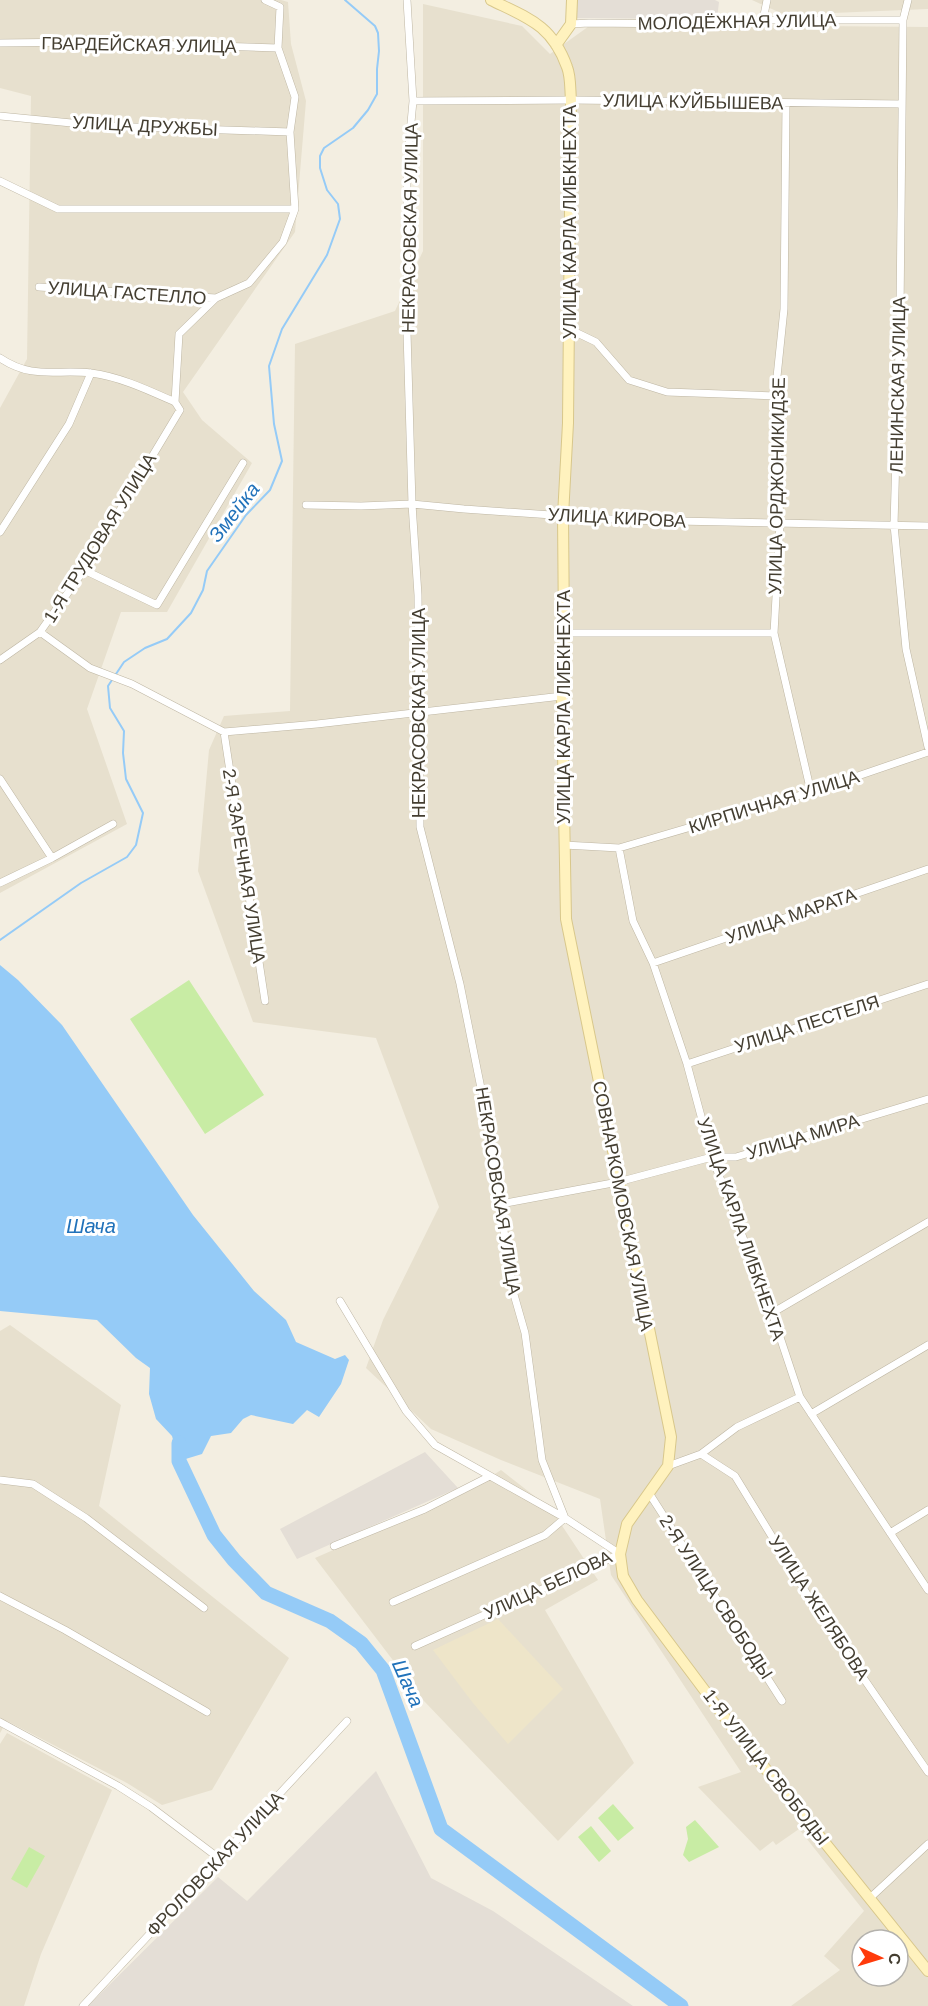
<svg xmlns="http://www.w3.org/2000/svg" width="928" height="2006" viewBox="0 0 928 2006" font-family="Arial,sans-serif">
<rect width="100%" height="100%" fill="#f3eee1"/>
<path fill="#e7e0ce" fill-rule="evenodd" d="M0,0H281L288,2L291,44L306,101L295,232L183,392L202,420L252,463L167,612H121L87,709L127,824L0,893V408L27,359L31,96L0,88Z
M752,0H928V9L785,15Z
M423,4L522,26L550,54L592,24L928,27V2006H791L840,1970L824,1956L864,1911L799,1829L776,1845L773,1841L760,1851L698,1787L741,1772L611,1575L600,1499L501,1460L431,1429L366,1368L383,1320L439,1207L376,1038L253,1022L198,871L209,750L224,716L290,711L295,344L395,311L423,251ZM862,1940H898V1976H862Z
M10,1325L121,1405L99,1506L289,1658L212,1790L162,1805L127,1783L7,1721L0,1733V1331Z
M501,1470L551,1509L598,1580L545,1610L634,1763L558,1841L424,1701L315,1558L472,1489Z
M7,1733L112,1790L41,1954L24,2006H0V1744Z"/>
<path fill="#e4ded6" d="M573,0H715L719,2L717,19L569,18Z
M425,1452L458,1488L297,1559L280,1529Z
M376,1771L431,1878L493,1911L633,2006H88L218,1877L247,1901Z"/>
<path fill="#eee5c9" d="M498,1619L563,1689L508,1744L473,1703L433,1650Z"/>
<path fill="#c8eca4" d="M189,980L264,1095L205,1134L130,1019Z
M613,1804L634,1828L618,1841L598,1818Z
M695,1820L719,1847L689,1862L683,1855L688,1839L686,1827Z
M591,1826L611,1851L599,1862L578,1837Z
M29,1847L45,1856L27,1888L11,1879Z"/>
<path fill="#95cbf7" d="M0,965L18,980L62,1025L193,1215L254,1291L286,1320L296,1342L335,1359L345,1355L349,1360L341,1384L319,1417L307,1410L293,1424L251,1415L243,1419L231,1433L211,1436L202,1454L179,1461L172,1436L156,1419L149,1394L150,1368L136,1358L97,1320L0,1311Z"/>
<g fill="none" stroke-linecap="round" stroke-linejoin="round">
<path stroke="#95cbf7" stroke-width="2" d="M0,940L81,883L127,857L136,845L143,813L126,779L123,753L124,731L110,708L108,686L124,662L145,648L167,639L191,613L203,590L207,571L246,515L270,490L282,461L274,424L269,366L282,329L327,255L340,219L338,204L327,190L320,168V156L324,148L353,128L368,110L377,94V69L379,51L378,33L375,26L345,0"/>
<path stroke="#95cbf7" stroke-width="15" d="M179,1443V1461L214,1535L234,1560L266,1593L330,1621L361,1643L383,1670L441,1829L681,2006"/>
<defs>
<path id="street" d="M908,0L903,20L900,313L894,525L906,649L928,747
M763,20L767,0
M571,24L589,23L689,24L763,20H903
M0,43L86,42L278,48
M413,101L571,100L902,104
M786,104L784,309L775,396L780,524L774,633L811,792
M0,116L102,126L290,132
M0,181L58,209H295
M39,287L216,298
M569,329L596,342L629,380L667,392L775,396
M0,358C33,380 56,369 91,373C121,377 148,390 175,402
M175,402L179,334L216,298L249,283L283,242L295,209L290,132L295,97L278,48L280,7L265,0
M306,505L361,506L412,504L464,509L625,520L928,526
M0,532L69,424L91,373
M84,570L157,605L243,463
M40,632L90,668L132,684L224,732L317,724L562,696
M564,633H774
M0,660L40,632L84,570L180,410L175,402
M224,732L265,1001
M0,779L52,858
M564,845L619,848L633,921L653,963L687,1064L712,1157L772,1313L800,1397L928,1590
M619,848L811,792L928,752
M0,883L52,858L113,824
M653,963L928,869
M687,1064L928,984
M501,1204L618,1182L712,1157H736L928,1099
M340,1301L406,1411L435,1445L565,1518L620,1554
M772,1313L928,1222
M811,1414L928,1345
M701,1454L735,1476L818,1612L928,1772
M668,1466L701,1454L737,1427L800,1397
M0,1480L33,1484L86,1518L204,1608
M649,1493L782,1701
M890,1533L928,1510
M334,1546L425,1509L490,1476
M0,1596L65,1630L207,1712
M393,1602L545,1535L565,1518L542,1460L525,1333L513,1291L488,1123L460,984L420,827L418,595L412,504L407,332V166L413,101L407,0
M415,1646L620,1554
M0,1722L118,1786L151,1807L220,1859
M870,1898L928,1844
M83,2006L347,1721"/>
<path id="secondary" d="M491,0C528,18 552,25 567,67C571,77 570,90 571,100L568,423L563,516L564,633L562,696L566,919L671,1437L668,1466L627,1524L620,1554L623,1576L637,1600L732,1727L928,1971
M556,45L571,24L572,0"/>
</defs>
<use href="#street" stroke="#beb6a3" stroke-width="8"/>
<use href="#secondary" stroke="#d8c78b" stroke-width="12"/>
<use href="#street" stroke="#fff" stroke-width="7"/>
<use href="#secondary" stroke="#fff2be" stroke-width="10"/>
</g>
<g text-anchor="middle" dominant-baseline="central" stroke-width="6" stroke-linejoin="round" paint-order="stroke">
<g font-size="18" fill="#443e31" stroke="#fff">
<text transform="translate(737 22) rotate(-1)">МОЛОДЁЖНАЯ УЛИЦА</text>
<text transform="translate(139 45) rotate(1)">ГВАРДЕЙСКАЯ УЛИЦА</text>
<text transform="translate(693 102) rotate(1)">УЛИЦА КУЙБЫШЕВА</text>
<text transform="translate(145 126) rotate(3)">УЛИЦА ДРУЖБЫ</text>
<text transform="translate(570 222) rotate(-90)">УЛИЦА КАРЛА ЛИБКНЕХТА</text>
<text transform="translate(410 228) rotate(-89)">НЕКРАСОВСКАЯ УЛИЦА</text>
<text transform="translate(127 293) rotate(4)">УЛИЦА ГАСТЕЛЛО</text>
<text transform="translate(898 385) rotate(-89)">ЛЕНИНСКАЯ УЛИЦА</text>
<text transform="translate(777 486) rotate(-89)">УЛИЦА ОРДЖОНИКИДЗЕ</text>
<text transform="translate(617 518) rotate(3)">УЛИЦА КИРОВА</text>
<text transform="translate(100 538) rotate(-58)">1-Я ТРУДОВАЯ УЛИЦА</text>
<text transform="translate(564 707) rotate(-90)">УЛИЦА КАРЛА ЛИБКНЕХТА</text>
<text transform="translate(419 713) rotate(-90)">НЕКРАСОВСКАЯ УЛИЦА</text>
<text transform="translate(774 802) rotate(-17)">КИРПИЧНАЯ УЛИЦА</text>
<text transform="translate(244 866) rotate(81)">2-Я ЗАРЕЧНАЯ УЛИЦА</text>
<text transform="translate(791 916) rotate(-19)">УЛИЦА МАРАТА</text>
<text transform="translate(807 1024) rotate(-18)">УЛИЦА ПЕСТЕЛЯ</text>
<text transform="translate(803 1137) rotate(-17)">УЛИЦА МИРА</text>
<text transform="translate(498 1191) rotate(81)">НЕКРАСОВСКАЯ УЛИЦА</text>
<text transform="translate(623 1206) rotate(79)">СОВНАРКОМОВСКАЯ УЛИЦА</text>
<text transform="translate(741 1229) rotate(71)">УЛИЦА КАРЛА ЛИБКНЕХТА</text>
<text transform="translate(548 1585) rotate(-25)">УЛИЦА БЕЛОВА</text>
<text transform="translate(716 1597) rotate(57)">2-Я УЛИЦА СВОБОДЫ</text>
<text transform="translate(819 1608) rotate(57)">УЛИЦА ЖЕЛЯБОВА</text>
<text transform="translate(766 1767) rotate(52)">1-Я УЛИЦА СВОБОДЫ</text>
<text transform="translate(215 1864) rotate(-47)">ФРОЛОВСКАЯ УЛИЦА</text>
</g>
<g font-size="20" font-style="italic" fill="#2172ba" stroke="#fff">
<text transform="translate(234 512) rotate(-52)">Змейка</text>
<text x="91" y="1226">Шача</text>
<text transform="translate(408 1683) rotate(66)">Шача</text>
</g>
</g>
<g transform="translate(880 1958) rotate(94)"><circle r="28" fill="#ffffff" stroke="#b4b2ad" stroke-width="1.5"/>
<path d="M0-4.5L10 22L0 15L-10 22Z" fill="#ff3b0b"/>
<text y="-9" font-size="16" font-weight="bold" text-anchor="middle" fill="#443e31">С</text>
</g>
</svg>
